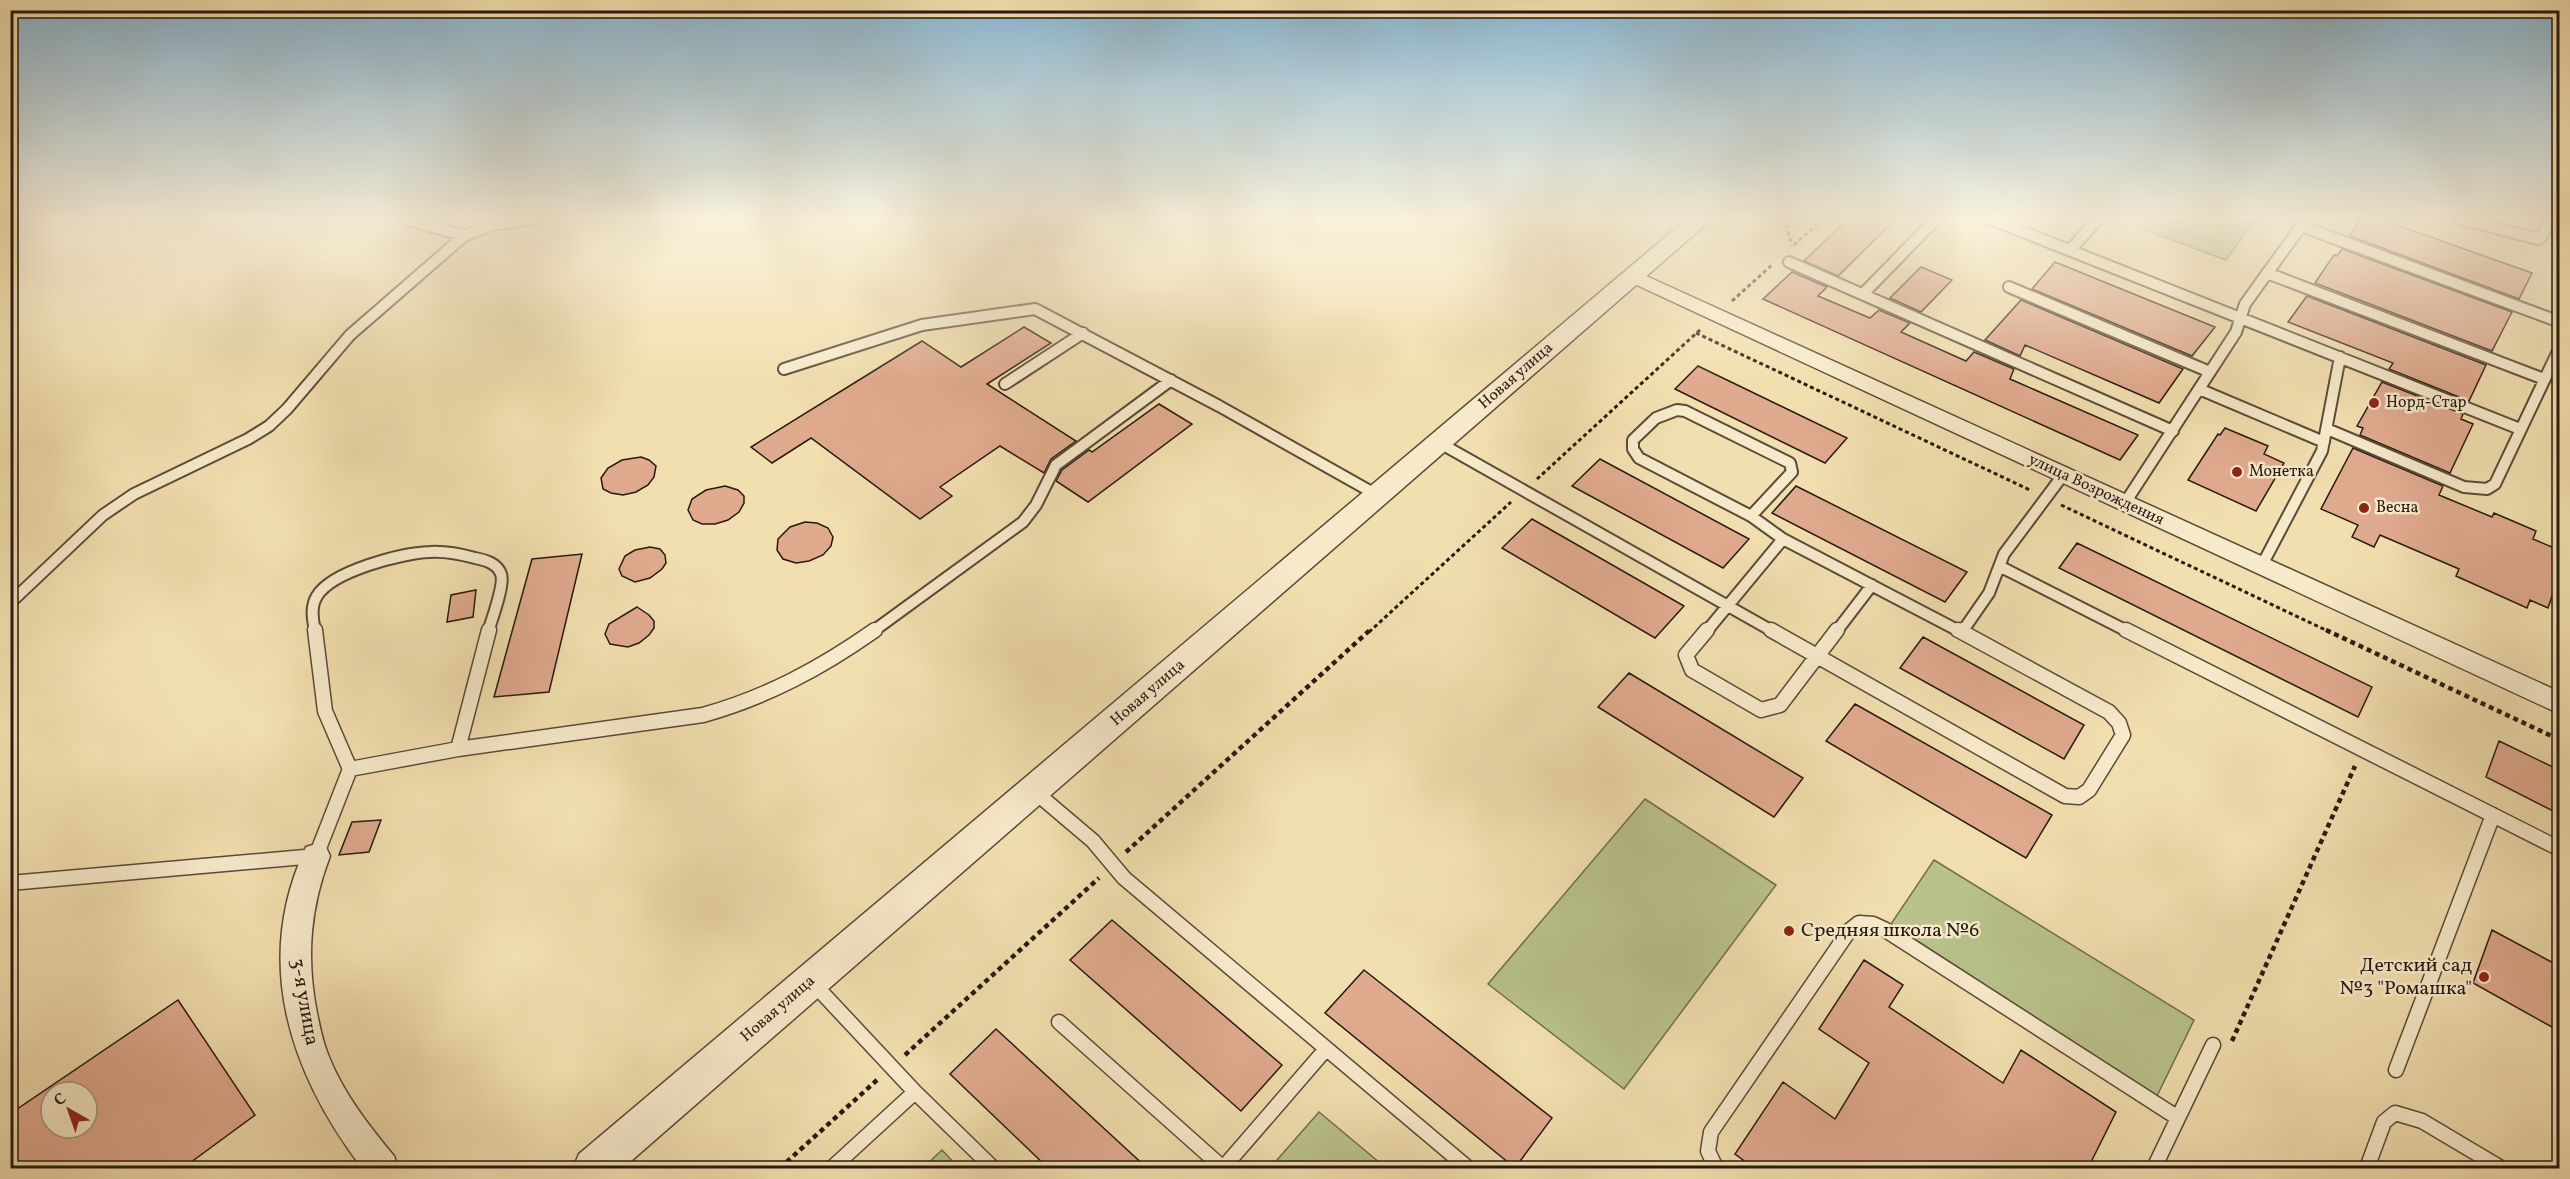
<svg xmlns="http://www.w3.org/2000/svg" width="2570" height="1179" viewBox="0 0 2570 1179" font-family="Vollkorn,serif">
<rect width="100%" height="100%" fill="#f2dfaf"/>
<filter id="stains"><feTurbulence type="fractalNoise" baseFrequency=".00333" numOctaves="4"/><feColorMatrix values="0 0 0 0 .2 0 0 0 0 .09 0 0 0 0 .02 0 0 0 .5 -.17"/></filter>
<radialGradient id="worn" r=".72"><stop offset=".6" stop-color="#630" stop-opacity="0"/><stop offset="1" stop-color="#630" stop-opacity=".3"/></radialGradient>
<path fill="#b9c28b" stroke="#706e4e" stroke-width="1.5" d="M2144,218H2256L2226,260L2137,227Z
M1645,799L1776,885L1624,1089L1488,984Z
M1934,860L2194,1020L2157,1096L1891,924Z
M1319,1112L1386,1168H1270Z
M942,1150L959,1168H923Z"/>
<path fill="#e0aa8f" stroke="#281911" stroke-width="1.5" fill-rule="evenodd" d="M1849,218H1897L1838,276L1804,261Z
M2361,218H2377L2532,273L2519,299L2350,236Z
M2342,249L2512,312L2492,351L2315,283L2334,255L2337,256Z
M2055,262L2215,327L2192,356L2032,289Z
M1921,267L1952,280L1921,312L1890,298Z
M1792,272L1827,287L1818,296L1870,318L1879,310L1910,323L1901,332L1966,361L1974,352L2014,369L2010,379L2138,435L2120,460L1763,299Z
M2307,296L2486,365L2469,401L2389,369L2393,363L2288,322Z
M2021,300L2183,369L2159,403L2025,345L2020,356L1985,340Z
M1024,327L1051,343L987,384L1076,441L1051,459L1044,473L1000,446L940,487L952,496L920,519L811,438L772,463L751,447L922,341L961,367Z
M1698,366L1847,438L1825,463L1675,389Z
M2382,382L2463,414L2461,419L2473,424L2450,473L2360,435L2363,428L2357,426Z
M1159,404L1192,424L1088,502L1056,481L1062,470L1089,450L1092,452Z
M2225,428L2268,446L2264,454L2284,463L2256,511L2188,480L2218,434L2220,435Z
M2353,448L2443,486L2439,495L2492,517L2494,513L2536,531L2533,539L2559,550V576L2548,608L2530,600L2527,608L2456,576L2459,569L2380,535L2374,547L2352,537L2358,525L2321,509Z
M641,457L649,460L656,466L654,477L648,485L636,492L623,495L611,493L603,489L601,478L608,468L622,460Z
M1600,459L1749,539L1723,568L1572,486Z
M725,486L738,490L744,496V503L739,512L728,520L715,524H702L693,520L688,510L692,499L706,490Z
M1796,486L1967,572L1945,602L1772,513Z
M1532,519L1684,606L1655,638L1502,548Z
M805,522L817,523L828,528L833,537L831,546L823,555L809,561L796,563L783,559L777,550L778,539L790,527Z
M2077,543L2372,687L2358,717L2059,568Z
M650,547L660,549L665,555L666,563L662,569L650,578L635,582L622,576L619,569L625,556L635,550Z
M582,554L549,692L494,697L532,559Z
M476,590L473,617L447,622L451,595Z
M637,607L649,615L654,621V628L649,635L639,643L628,647L610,644L605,634L609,624Z
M1923,637L2084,725L2064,759L1900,668Z
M1629,673L1803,778L1774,817L1598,707Z
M1855,704L2052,815L2026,858L1826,741Z
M2499,741L2559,770V814L2486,777Z
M381,820L369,852L339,855L352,822Z
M1112,920L1282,1065L1241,1111L1070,960Z
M2492,930L2559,966V1031L2473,983Z
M1864,960L1903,985L1889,1007L2003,1083L2021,1050L2116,1112L2088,1168H1754L1735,1154L1783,1082L1835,1119L1869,1063L1819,1029Z
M1364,970L1552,1118L1515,1168L1325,1013Z
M178,1000L255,1115L183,1168H10V1114ZM51,1092H87V1128H51Z
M996,1029L1147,1168H1048L950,1074Z"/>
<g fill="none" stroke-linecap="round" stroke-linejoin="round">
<defs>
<path id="service-far1" d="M403,218L464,236
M1988,218L2520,429
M2457,218L2538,239L2542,236L2551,218
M2301,226L2560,322
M2070,250L2099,218
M1789,262L2173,431
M2267,273L2544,379
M2009,287L2210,372
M1863,294L1937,218
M784,369L922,325L1035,309L1219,406L1377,495
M1005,384L1083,333
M2199,389L2324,442
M1677,410L1685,411L1790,463L1792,472L1751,516L1639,458L1633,449V440L1656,418Z
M2327,429L2464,487L2487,489L2495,484L2560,347
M1438,442L1774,632
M2125,503L2236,332L2245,304L2307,218
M1751,516L1783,539L1961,632
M2001,567L2129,632
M2261,567L2322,451L2340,357
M10,603L103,515L134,494L248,439L269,426L287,409L350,335L464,236L491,225L540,218
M315,632C313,620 310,607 317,596C332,571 402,553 430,552C445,551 460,554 475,558C485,560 497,563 501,574C505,584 492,619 488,632
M872,632L1023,522L1036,505L1056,465L1171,380
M1706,632L1783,539
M1836,632L1872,585
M1962,632L1989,593L2004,554L2063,475"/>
<path id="service" d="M1707,630L1686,655L1692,670L1761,710L1780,705L1837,630
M1771,630L2065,796L2079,797L2089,790L2123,735L2119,723L2109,712L1962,632L1963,630
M1958,630L1962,632
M2126,630L2560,849
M458,749L489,630
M350,769L458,749L703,715C767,697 821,668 875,630
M1034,791L1093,841L1124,878L1468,1168
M10,883L316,856L350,769L325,711L315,630
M812,982L915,1092L993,1168
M1059,1022L1223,1168
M2396,1070L2493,815
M832,1168L915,1092
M1223,1168L1326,1049
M1716,1168L1708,1151L1711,1132L1849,931L1859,923L1873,924L1884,929L2178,1118
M2154,1168L2213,1045
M2367,1168L2384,1122L2395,1113L2422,1121L2501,1168"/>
<path id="minor" d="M1633,270L2560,692V714L1626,280L1623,276L1626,272Z
M316,844L326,847L330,856C310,908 306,958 317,1013C320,1028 323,1043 329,1057C344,1094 369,1126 394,1156L398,1168H362C290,1073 252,962 306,847Z"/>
<path id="tertiary" d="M1688,218H1713L623,1168H573L579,1154Z"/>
</defs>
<use href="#service-far1" stroke="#5a4a38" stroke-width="14"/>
<use href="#service" stroke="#5a4a38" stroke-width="17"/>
<use href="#minor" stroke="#5a4a38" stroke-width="3"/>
<use href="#tertiary" stroke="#5a4a38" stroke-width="3"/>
<path stroke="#281911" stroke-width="3" stroke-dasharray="4 3" stroke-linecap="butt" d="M1784,218L1792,246
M1794,245L1824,218
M1732,301L1773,264
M1696,333L2030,490
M1537,479L1702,328
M2061,505L2330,632
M1369,632L1511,502"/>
<path stroke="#281911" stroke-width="4.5" stroke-dasharray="5 4" stroke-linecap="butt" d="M2326,630L2560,740
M1126,852L1370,630
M2232,1041L2355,766
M905,1055L1099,878
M780,1168L877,1080"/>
<use href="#service-far1" stroke="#f7eacb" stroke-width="10"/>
<use href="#service" stroke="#f7eacb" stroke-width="14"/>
<use href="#minor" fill="#f7eacb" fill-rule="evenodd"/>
<use href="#tertiary" fill="#f7eacb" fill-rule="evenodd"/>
</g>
<linearGradient id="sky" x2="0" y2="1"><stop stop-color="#8ab7d3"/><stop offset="0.57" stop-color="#f9f1db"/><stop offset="1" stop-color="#f9f1db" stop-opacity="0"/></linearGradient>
<rect width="2570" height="383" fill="url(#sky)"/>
<g fill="#8f2418" stroke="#f7eacb" stroke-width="2">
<circle cx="2374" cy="403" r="6"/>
<circle cx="2237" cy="472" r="6"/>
<circle cx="2364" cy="508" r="6"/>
<circle cx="1789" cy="931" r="6"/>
<circle cx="2484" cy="977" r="6"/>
</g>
<g text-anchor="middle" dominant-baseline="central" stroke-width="5" stroke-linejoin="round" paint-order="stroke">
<g font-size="16" fill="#281911" stroke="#f7eacb">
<text transform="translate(1516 376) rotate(-41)">Новая улица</text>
<text transform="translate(2096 490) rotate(25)">улица Возрождения</text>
<text transform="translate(1148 693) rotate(-41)">Новая улица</text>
<text transform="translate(778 1009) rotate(-41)">Новая улица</text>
</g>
<g font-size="16" fill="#281911" stroke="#f7eacb" text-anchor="start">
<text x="2386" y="403">Норд-Стар</text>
<text x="2249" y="472">Монетка</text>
<text x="2376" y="508">Весна</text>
</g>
<g font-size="20" fill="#281911" stroke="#f7eacb" text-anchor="start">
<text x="1801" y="931">Средняя школа №6</text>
<text x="2472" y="966" text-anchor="end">Детский сад<tspan x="2472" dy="23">№3 "Ромашка"</tspan></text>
</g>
<g font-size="20" fill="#281911" stroke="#f7eacb">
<text transform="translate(304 1002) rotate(80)">3-я улица</text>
</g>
</g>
<rect width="2570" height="1179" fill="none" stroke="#f2dfaf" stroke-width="36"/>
<rect x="12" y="12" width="2546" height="1155" fill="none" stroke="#281911" stroke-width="3"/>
<rect x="18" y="18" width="2534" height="1143" fill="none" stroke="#281911" stroke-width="1.5"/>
<g transform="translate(69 1110) rotate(320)"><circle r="28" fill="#f7eacb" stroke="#a49681" stroke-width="1.5"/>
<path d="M0-4.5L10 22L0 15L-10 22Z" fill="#8f2418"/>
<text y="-9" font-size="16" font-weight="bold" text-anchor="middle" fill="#281911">С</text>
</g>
<rect width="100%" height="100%" filter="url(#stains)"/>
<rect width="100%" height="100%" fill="url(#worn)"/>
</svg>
